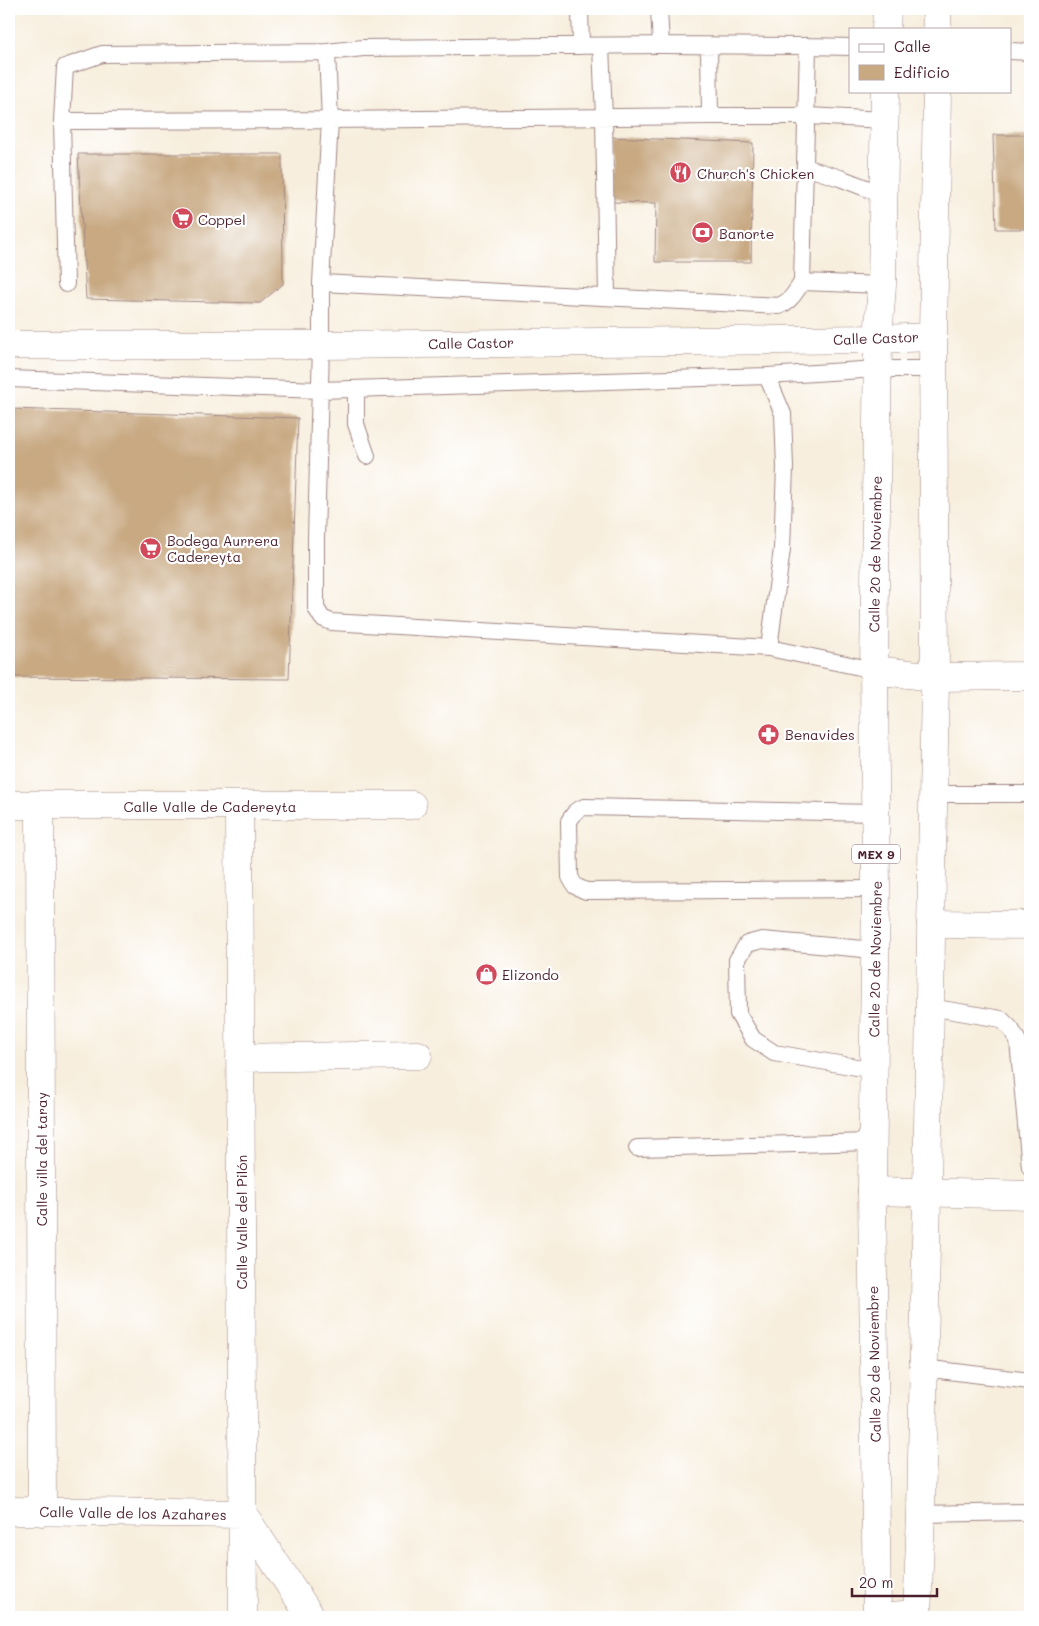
<svg xmlns="http://www.w3.org/2000/svg" width="1039" height="1626" viewBox="0 0 1039 1626" font-family="Mali,sans-serif">
<rect width="100%" height="100%" fill="#fff"/>
<filter id="ink" filterUnits="userSpaceOnUse"><feTurbulence type="fractalNoise" baseFrequency=".02" numOctaves="2"/><feDisplacementMap in="SourceGraphic" scale="10" xChannelSelector="R" yChannelSelector="G"/><feConvolveMatrix kernelMatrix="1 2 1 2 8 2 1 2 1" color-interpolation-filters="sRGB"/></filter>
<filter id="wash" filterUnits="userSpaceOnUse"><feTurbulence type="fractalNoise" baseFrequency=".0096" numOctaves="4" result="noise"/><feDisplacementMap in="SourceGraphic" scale="20" xChannelSelector="R" yChannelSelector="G"/><feGaussianBlur stdDeviation="1.12" result="paint"/><feColorMatrix in="noise" values="0 0 0 0 0 0 0 0 0 0 0 0 0 0 0 0 0 1.4 0 .05"/><feComposite in="paint" operator="in"/></filter>
<g filter="url(#wash)">
<rect width="100%" height="100%" fill="#f7eedd"/>
<g id="blocks">
<path fill="#c8a982" d="M993,135H1030V229H996Z
M610,137L753,143L751,262H655L656,203L610,202Z
M78,154H282L283,284L260,303L86,299Z
M9,409L298,418L289,679L9,677Z"/>
</g>
</g>
<g filter="url(#ink)">
<use href="#blocks" fill-opacity="0" stroke="#a08684" stroke-width="1"/>
<g fill="none" stroke-linecap="round" stroke-linejoin="round">
<defs>
<path id="lane" d="M580,9L581,46
M659,9L661,45
M601,46L604,117L607,297
M709,46L710,116
M808,46L850,47
M1010,51L1030,52
M327,52L102,54L65,67L62,121L330,120L710,116H808L885,120
M62,121L66,284
M805,167L840,178L884,195
M802,282L882,285
M321,283L779,306C791,301 795,293 802,282L808,46L661,45L363,48L327,52L330,120L321,283V345L316,539V608L322,618L331,622L769,648L874,670
M767,376L783,414L785,467L782,549L769,648
M9,379L320,390L767,376L878,369H933
M356,389V424L367,456
M933,794H1030
M875,813L584,807L576,811L569,821L570,877L575,886L586,891L876,889
M930,1007L1001,1019L1011,1029L1018,1041L1030,1167
M874,1070L774,1053L753,1039L738,1014L737,960L747,944L762,940L875,950
M637,1148L873,1142
M923,1368L1030,1381
M921,1514L1030,1512"/>
<path id="street" d="M9,345H321L878,339L933,337
M9,805H412
M40,805L42,1512
M239,806L243,1617
M931,924L1030,925
M240,1058L418,1055
M872,1191L1030,1195
M9,1511L243,1514
M243,1514L311,1617
M876,1617L917,1614"/>
<path id="secondary" d="M874,670L935,677L1030,676"/>
<path id="primary" d="M886,29L887,9
M937,29V9
M877,1617L872,1191L876,889L874,670L878,339L882,285L885,91
M917,1617L921,1514L927,1193L935,677L933,337L937,91"/>
</defs>
<use href="#lane" stroke="#a08684" stroke-width="18"/>
<use href="#street" stroke="#a08684" stroke-width="29"/>
<use href="#secondary" stroke="#a08684" stroke-width="29"/>
<use href="#primary" stroke="#a08684" stroke-width="29"/>
<use href="#lane" stroke="#fff" stroke-width="16"/>
<use href="#street" stroke="#fff" stroke-width="28"/>
<use href="#secondary" stroke="#fff" stroke-width="28"/>
<use href="#primary" stroke="#fff" stroke-width="28"/>
</g>
</g>
<defs>
<symbol id="restaurant-disc" viewBox="-11 -11 22 22"><circle r="9.5" fill="#d1495b" stroke="#fff"/><path d="M-5-6h1v4h1v-4h1v4h1v-4h1v5L-1.5 .5V6h-2V.5L-5-1ZM5-6V6H3V1.5H1.5Q1.5-4 5-6Z" fill="#fff"/></symbol>
<symbol id="supermarket-disc" viewBox="-11 -11 22 22"><circle r="9.5" fill="#d1495b" stroke="#fff"/><path d="M-6-5.5h2.5l.6 2H6L4.5 2H-2.5L-4.4-4H-6ZM-1.5 3.2a1.3 1.3 0 1 0 .1 0ZM3 3.2a1.3 1.3 0 1 0 .1 0Z" fill="#fff"/></symbol>
<symbol id="bank-disc" viewBox="-11 -11 22 22"><circle r="9.5" fill="#d1495b" stroke="#fff"/><path d="M-6-4H6V4H-6ZM0-2.3a2.3 2.3 0 1 0 0 4.6a2.3 2.3 0 1 0 0-4.6Z" fill="#fff"/></symbol>
<symbol id="pharmacy-disc" viewBox="-11 -11 22 22"><circle r="9.5" fill="#d1495b" stroke="#fff"/><path d="M-2-6h4v4h4v4h-4v4h-4v-4h-4v-4h4Z" fill="#fff"/></symbol>
<symbol id="shop-disc" viewBox="-11 -11 22 22"><circle r="9.5" fill="#d1495b" stroke="#fff"/><path d="M-5-2.5h2.3a2.7 3.5 0 0 1 5.4 0H5L5.5 6h-11ZM-1.5-2.5h3a1.5 2.3 0 0 0-3 0Z" fill="#fff"/></symbol>
</defs>
<g fill-rule="evenodd">
<use href="#restaurant-disc" x="668" y="160" width="25" height="25"/>
<use href="#supermarket-disc" x="170" y="206" width="25" height="25"/>
<use href="#bank-disc" x="690" y="220" width="25" height="25"/>
<use href="#supermarket-disc" x="138" y="536" width="25" height="25"/>
<use href="#pharmacy-disc" x="756" y="722" width="25" height="25"/>
<use href="#shop-disc" x="474" y="962" width="25" height="25"/>
</g>
<g text-anchor="middle" dominant-baseline="central" stroke-width="4.5" stroke-linejoin="round" paint-order="stroke">
<rect fill="#fff" stroke="#80626b" stroke-width="1" x="852" y="844.5" width="48" height="19" rx="4"/>
<g font-size="12" font-weight="bold" fill="#4a1f2b">
<text x="876" y="854">MEX 9</text>
</g>
<g font-size="14" fill="#4a1f2b" stroke="#fff" text-anchor="start">
<text x="697" y="173">Church's Chicken</text>
<text x="198" y="219">Coppel</text>
<text x="719" y="233">Banorte</text>
<text x="167" y="540">Bodega Aurrera<tspan x="167" dy="16">Cadereyta</tspan></text>
<text x="785" y="734">Benavides</text>
<text x="502" y="974">Elizondo</text>
</g>
<g font-size="14" fill="#4a1f2b" stroke="#fff">
<text transform="translate(876 338) rotate(-2)">Calle Castor</text>
<text transform="translate(471 343) rotate(-1)">Calle Castor</text>
<text transform="translate(875 554) rotate(-89)">Calle 20 de Noviembre</text>
<text x="210" y="806">Calle Valle de Cadereyta</text>
<text transform="translate(875 959) rotate(-89)">Calle 20 de Noviembre</text>
<text transform="translate(41 1159) rotate(-90)">Calle villa del taray</text>
<text transform="translate(241 1222) rotate(-90)">Calle Valle del Pilón</text>
<text transform="translate(874 1364) rotate(-91)">Calle 20 de Noviembre</text>
<text transform="translate(133 1513) rotate(1)">Calle Valle de los Azahares</text>
</g>
</g>
<rect width="1039" height="1626" fill="none" stroke="#fff" stroke-width="30"/>
<rect x="849" y="28" width="162" height="65" fill="#ffffff" stroke="#b7a5aa"/>
<rect x="859" y="44" width="25" height="8" fill="#ffffff" stroke="#b7a5aa"/>
<text x="894" y="52" font-size="15" fill="#4a1f2b">Calle</text>
<rect x="859" y="65" width="25" height="15" fill="#c8a982" stroke="#b7a5aa"/>
<text x="894" y="78" font-size="15" fill="#4a1f2b">Edificio</text>
<path d="M852 1588v8h85v-8" fill="none" stroke="#4a1f2b" stroke-width="2.5"/>
<text x="859" y="1588" font-size="15" fill="#4a1f2b" stroke="#ffffff" stroke-width="4" paint-order="stroke">20 m</text>
</svg>
